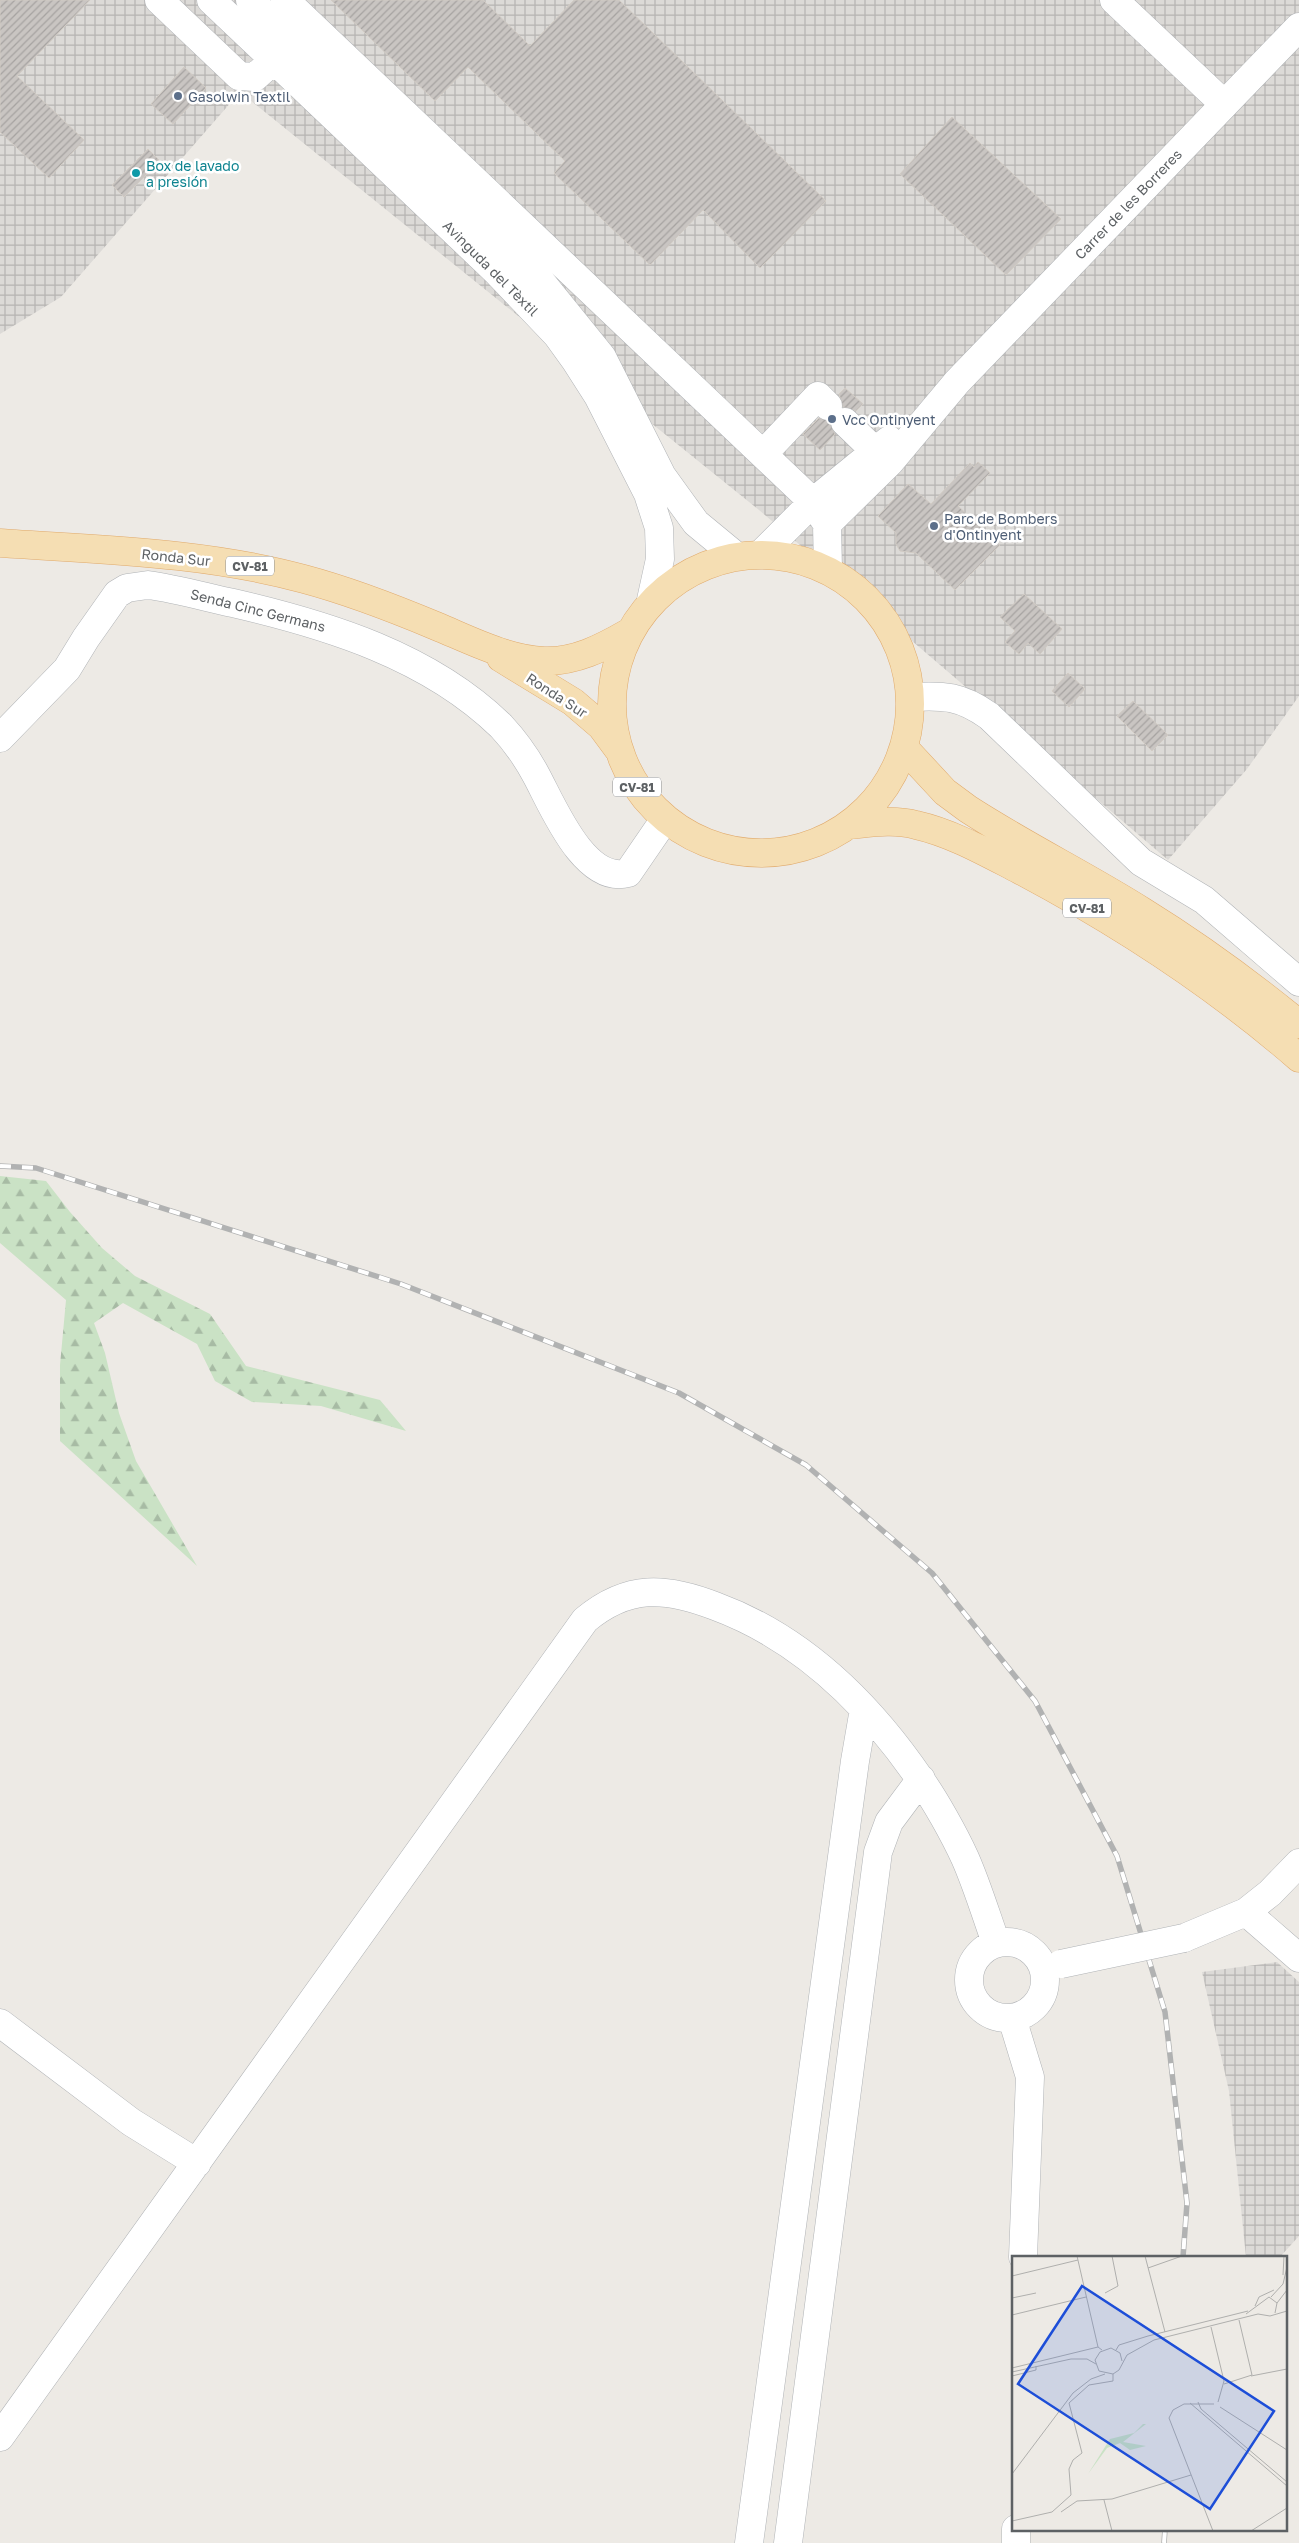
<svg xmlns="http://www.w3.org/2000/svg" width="1299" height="2543" viewBox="0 0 1299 2543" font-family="'Golos Text',sans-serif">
<defs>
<pattern id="industrial-grid" width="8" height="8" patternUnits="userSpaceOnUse" patternTransform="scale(1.25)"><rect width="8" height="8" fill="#dcdad7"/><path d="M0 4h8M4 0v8" fill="none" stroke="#b6b4b2"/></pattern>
<pattern id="forest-firs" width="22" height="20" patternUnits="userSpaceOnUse" patternTransform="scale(1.25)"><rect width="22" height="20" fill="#cae2c5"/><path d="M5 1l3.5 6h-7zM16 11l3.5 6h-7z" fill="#a7bba4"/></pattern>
<pattern id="building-hatch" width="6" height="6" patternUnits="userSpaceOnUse" patternTransform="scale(1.25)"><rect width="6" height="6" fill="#c9c5c2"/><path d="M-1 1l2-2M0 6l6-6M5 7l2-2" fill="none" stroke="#a6a3a1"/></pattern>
</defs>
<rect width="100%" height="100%" fill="#edeae5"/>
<path fill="url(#industrial-grid)" d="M0,0H1299V696L1247,769L1168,860L759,510L240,92L61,297L0,334Z
M1277,1962L1299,1982V2236L1280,2257H1246L1229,2091L1202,1972Z"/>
<path fill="url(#forest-firs)" d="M0,1176L46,1181L70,1212L102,1248L135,1276L210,1314L246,1366L380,1400L406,1431L321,1406L252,1402L215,1381L197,1344L123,1303L94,1323L105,1353L119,1413L136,1461L197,1566L60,1441V1365L66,1300L0,1243Z"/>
<path fill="url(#building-hatch)" stroke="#d1cbc4" d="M0,0H90L17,76L84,140L49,178L0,132Z
M331,0H483L530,46L574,0H619L826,201L760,268L703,210L650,265L554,173L565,161L468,67L435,101Z
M184,67L206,88L173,124L151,104Z
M952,117L1061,219L1006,275L900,174Z
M148,149L160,161L124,197L112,185Z
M845,388L863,404L856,411L843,407L839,394Z
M819,418L830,421L835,434L820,450L803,434Z
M978,462L990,473L958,506L1000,545L955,590L916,553L900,551L896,544V533L878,516L908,484L931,504L970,463L974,467Z
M1024,594L1062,629L1040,654L1028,643L1019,654L1005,642L1015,631L1000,617Z
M1068,673L1085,689L1069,707L1052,691Z
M1133,701L1168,735L1152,751L1117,716Z"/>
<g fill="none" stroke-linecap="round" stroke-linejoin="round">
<defs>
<path id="minor" d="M159,0L239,76L255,77L274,60
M211,0L496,271L557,335L575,360L598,396L648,494L659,528L660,559L651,600
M250,0L497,235L543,284L602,357L662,476L680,501L696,523L736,556
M285,0L813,502L827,524
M1114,0L1224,104
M845,422L875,451
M763,454L818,396L828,406
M761,554L813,502L889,440
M828,570L827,524L890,462L957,382L1299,27
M911,697C944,695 961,696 989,716L1141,862L1204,900L1299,982
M0,738L67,669L86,638L117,594L127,588L148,585C177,589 205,597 233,603C328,625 429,656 501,726C514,740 527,758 536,775C552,804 584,885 628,873L665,819
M1246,1912L1299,1958
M1184,1938L1246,1912L1270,1893L1299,1863
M969 1980a38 38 0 1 1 76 0a38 38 0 1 1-76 0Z
M1012,2018L1030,2077L1023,2257
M0,2023L131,2122L197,2163
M0,2437L585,1620C628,1584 666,1587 715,1606C802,1638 868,1703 920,1779C935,1800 954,1834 965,1858C977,1885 986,1915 996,1943
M749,2543L855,1761L864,1709
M788,2543L878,1852L889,1822L921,1779
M1016,2543V2529"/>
<path id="major" d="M0,543C102,550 205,552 304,579C349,591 393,608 436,626C470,640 506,659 544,661C575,662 602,648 628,633
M612 704a149 149 0 1 1 298 0a149 149 0 1 1-298 0Z
M501,658L573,702L601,726L618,749
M907,751L945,792L968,809C1025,846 1085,875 1142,911C1197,945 1249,983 1299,1024
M848,825C870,823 894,819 916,825C952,833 987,853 1020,870C1118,922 1215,985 1299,1058"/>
</defs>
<use href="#minor" stroke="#b0b3b6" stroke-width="29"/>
<use href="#major" stroke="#e0aa6c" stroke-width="29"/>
<use href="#minor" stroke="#fff" stroke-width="28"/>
<use href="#major" stroke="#f5deb3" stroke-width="28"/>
<defs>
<path id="rail" d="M0,1166L36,1168L401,1284L679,1393L806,1465L932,1573L1035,1701L1117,1856L1165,2012L1187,2203L1183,2257
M1164,2543L1165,2529"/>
</defs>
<use href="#rail" stroke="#b1b2b2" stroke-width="5.5"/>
<use href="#rail" stroke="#fff" stroke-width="4" stroke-dasharray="11" stroke-linecap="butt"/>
<defs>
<path id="minor-bridge" d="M1061,1964L1184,1938"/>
</defs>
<use href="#minor-bridge" stroke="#b0b3b6" stroke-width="29" stroke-linecap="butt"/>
<use href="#minor-bridge" stroke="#fff" stroke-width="28"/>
</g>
<g fill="#5c6f8a" stroke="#fff" stroke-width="2">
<circle cx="178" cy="96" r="5"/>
<circle cx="832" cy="419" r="5"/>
<circle cx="934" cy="526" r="5"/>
</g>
<circle fill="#0f9aa8" stroke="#fff" stroke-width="2" cx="136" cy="173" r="5"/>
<g text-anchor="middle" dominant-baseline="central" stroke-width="5" stroke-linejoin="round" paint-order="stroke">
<g fill="#fff" stroke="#8e9092" stroke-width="1">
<rect x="226" y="556.5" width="48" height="19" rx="4"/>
<rect x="613" y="777.5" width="48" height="19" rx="4"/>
<rect x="1063" y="898.5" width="48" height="19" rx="4"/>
</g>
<g font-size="12" font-weight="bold" fill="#5d6164">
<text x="250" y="566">CV-81</text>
<text x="637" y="787">CV-81</text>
<text x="1087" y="908">CV-81</text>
</g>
<g font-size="14" fill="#4e5e75" stroke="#fff" text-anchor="start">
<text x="188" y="96">Gasolwin Textil</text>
<text x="842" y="419">Vcc Ontinyent</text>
<text x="944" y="518">Parc de Bombers<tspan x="944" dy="16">d'Ontinyent</tspan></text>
</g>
<g font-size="14" fill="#0d838f" stroke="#fff" text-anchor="start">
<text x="146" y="165">Box de lavado<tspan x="146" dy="16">a presión</tspan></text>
</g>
<g font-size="14" fill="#5d6164" stroke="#fff">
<text transform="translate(1128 204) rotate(-46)">Carrer de les Borreres</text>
<text transform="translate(491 268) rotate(45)">Avinguda del Tèxtil</text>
<text transform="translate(176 557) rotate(6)">Ronda Sur</text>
<text transform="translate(258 610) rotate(14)">Senda Cinc Germans</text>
<text transform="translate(557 695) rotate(33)">Ronda Sur</text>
</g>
</g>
<g transform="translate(1012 2256)">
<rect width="275" height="275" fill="#edeae5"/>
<path d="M131,168H134L111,186L134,190L118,194L108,187L95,192L76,218L98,183L122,177Z" fill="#cae2c5"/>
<path fill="none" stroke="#afafad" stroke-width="1" d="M65,0L86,91L90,94M133,0L153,76M136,12L170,0M271,19L272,0M0,20L66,4M93,37L106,30L100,0M259,41L271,28L275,11M0,42L24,37M265,47L275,34M243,50L247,41L262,34M234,58L257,41L265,47L263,57M0,59L74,41M199,71L212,125L206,146M104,94L107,89L136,80L236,55M110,105L108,97L99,92L88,96L83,104L87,115L101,118L107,114L115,99L142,84L246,58L258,60L275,55M0,112L86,91M0,116L59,103H75L84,108M0,120L24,114V110M239,120L275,113M212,128L240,119L227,64M186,146L189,153L275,226M178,147L275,230M208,151L275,194M0,218L61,137L79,123L93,118M92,244L100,275M49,256L65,245L100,243L179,219M0,265L40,256L59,239L57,213L61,204L70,197L57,147L77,129L101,125V118M201,275L157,162L161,154L172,148H202M239,275L275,252"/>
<path fill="#1d4ed8" fill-opacity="0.15" stroke="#1d4ed8" stroke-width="2.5" d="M70,30L262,155L198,253L6,128Z"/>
<rect width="275" height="275" fill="none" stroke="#5d6164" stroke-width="2.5"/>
</g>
</svg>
